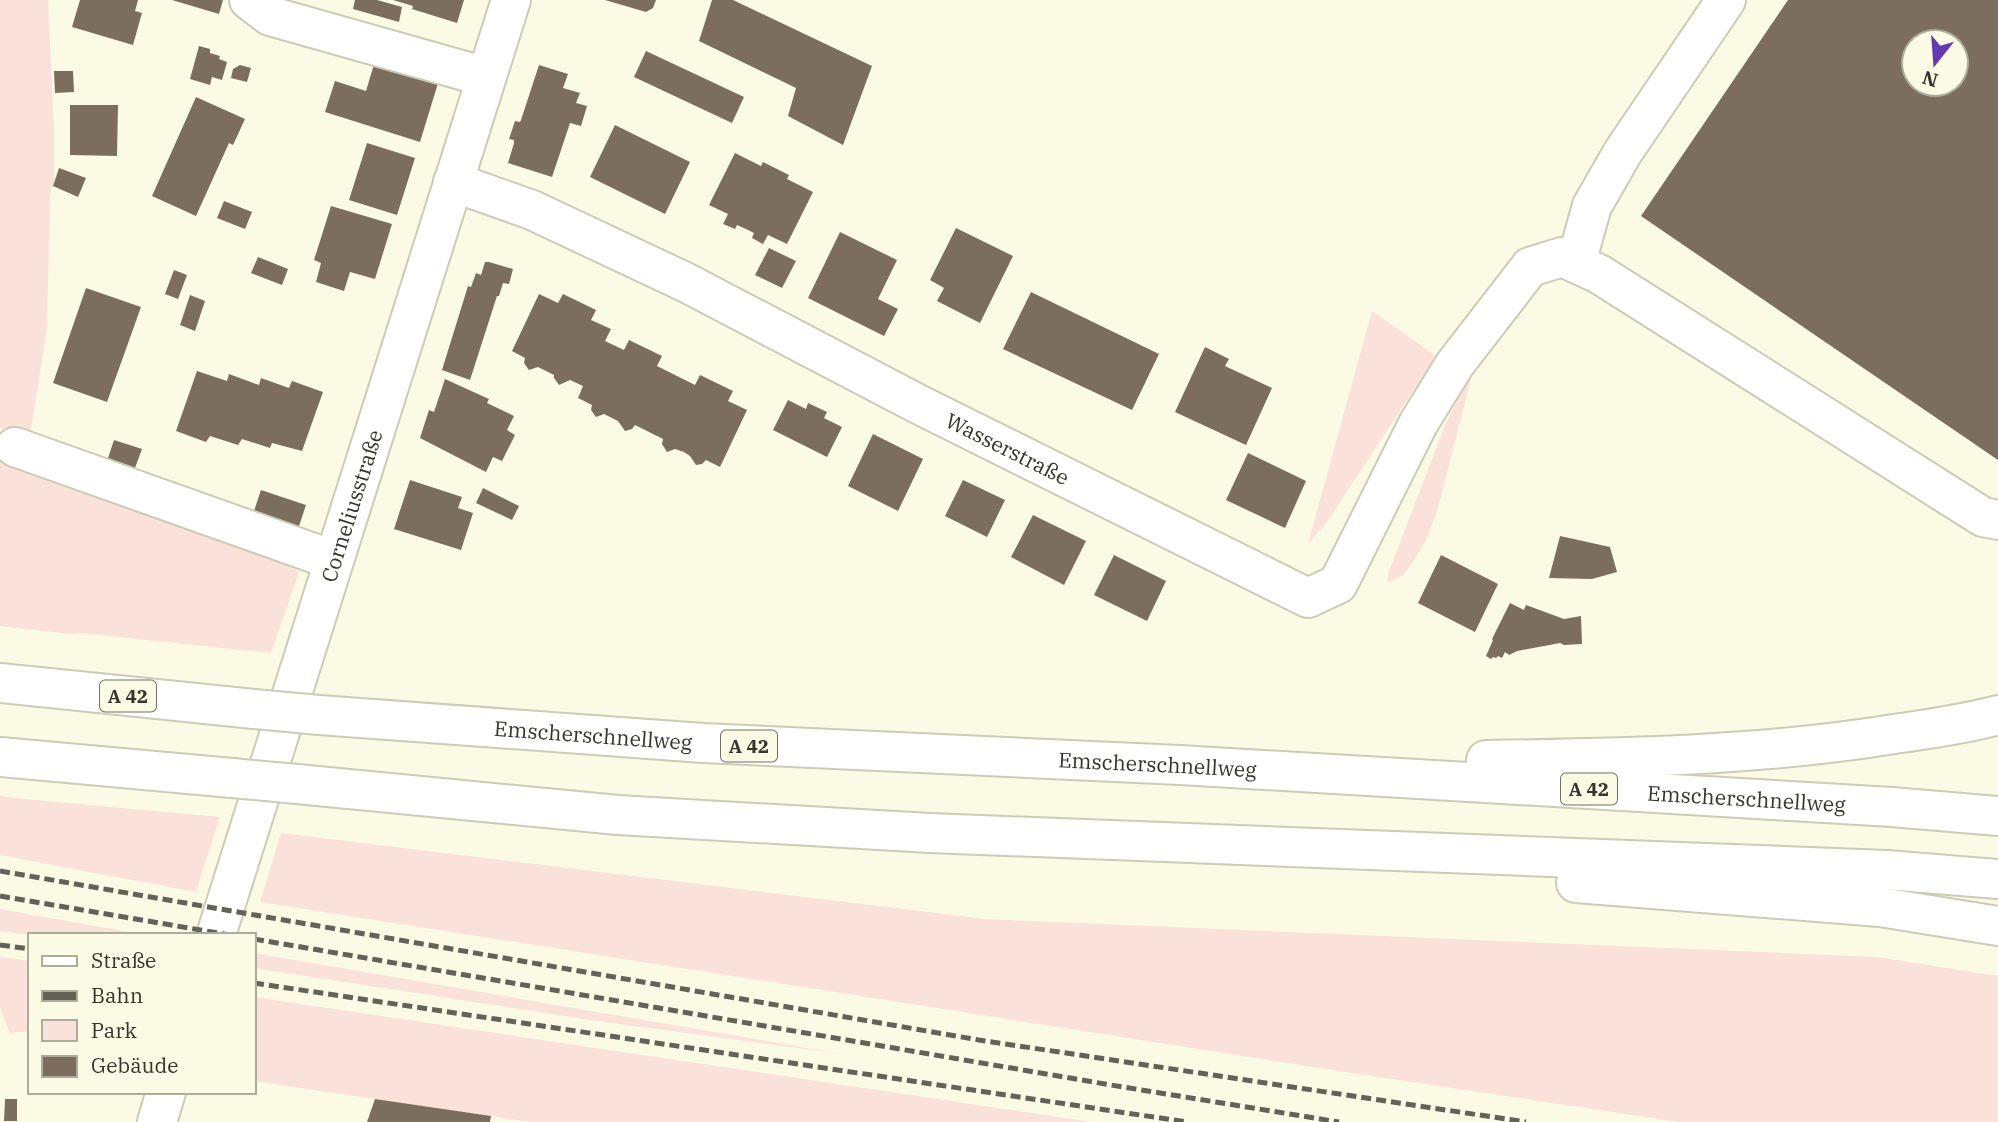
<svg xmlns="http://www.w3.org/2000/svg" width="1998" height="1122" viewBox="0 0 1998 1122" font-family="'IBM Plex Serif',serif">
<rect width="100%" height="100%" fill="#fbfbe5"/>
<path fill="#fae1d9" d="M0,0H48L54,128V183L53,186H51L50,202L47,328L30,436L0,428Z
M1372,311L1436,356L1327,522L1308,544Z
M1469,379H1471L1437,512L1426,540L1413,562L1403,575L1390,582L1387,581L1388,574L1447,420Z
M0,449L272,557L299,572L271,653L81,633L70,634L0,626Z
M0,796L25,799L220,817L196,892L0,855Z
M281,833L985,919L1877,957L1998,976V1122H1680L1352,1073L260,902Z
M0,909L146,935H30L0,931Z
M254,953L842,1054L597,1021L254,968Z
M0,957L30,961V1031L10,1033L0,1008Z
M254,997L1092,1122H530L254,1081Z"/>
<path fill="#7b6e5e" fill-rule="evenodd" d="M80,0H138L135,11L142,13L133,45L72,27Z
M172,0H223L219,14Z
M355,0H377L402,7L399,22L353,9Z
M393,0H464L457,23L412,9L413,6Z
M605,0H656L653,8L646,12Z
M712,0H733L872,66L843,145L788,116L796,88L699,41Z
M1788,0H1998V460L1641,216ZM1914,42H1956V84H1914Z
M199,46L210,49V53L220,56L219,59L227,62L222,80L212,77L210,85L190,79Z
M646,51L744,97L732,123L634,77Z
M375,61L439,80L420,142L325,112L335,81L366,91Z
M240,65L251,68L247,82L231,78L233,69Z
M539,65L568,74L563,88L580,93L576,103L587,106L581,126L570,123L552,177L508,163L514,143V140L509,139L515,121L520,122L521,120Z
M54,71H73L74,92L55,93Z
M196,97L245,119L233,145L229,143L196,216L152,196Z
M70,105H118L117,156L70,155Z
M615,125L690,162L665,214L590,177Z
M367,143L415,158L397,215L349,200Z
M735,153L761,166L763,162L789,175L787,179L813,192L787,244L768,235L763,244L752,238L754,233L746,229L737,225L735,229L723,224L728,214L709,205Z
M59,168L86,178L78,197L53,186Z
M224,201L252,212L245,229L217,218Z
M331,206L392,224L375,279L350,272L344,291L316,282L321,263L314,260Z
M956,228L1013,256L980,323L937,301L944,288L930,280Z
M840,232L897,260L878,299L898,309L884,336L808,298Z
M769,248L796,261L782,288L755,275Z
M258,257L288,269L282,285L251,273Z
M485,262H489L513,269L509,284L503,283L499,296H497L470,380L442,370L468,286L471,287L476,273L481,275Z
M174,270L187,275L178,299L165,294Z
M86,288L141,307L107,402L53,383Z
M1031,292L1159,354L1132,410L1003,349Z
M539,294L558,303L563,294L596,310L591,320L611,329L605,341L624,350L629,340L662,356L657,366L695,385L700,375L733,391L728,401L747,410L720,467L706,460L702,464L696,465L690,456L684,452L675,449L667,452L662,444L663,439L635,425L632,429L625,431L618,421L604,414L596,417L591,410L592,405L578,398L583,386L570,380L559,385L554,378V375L538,367L529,370L524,363L525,358L512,351Z
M190,295L205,301L195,331L180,325Z
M1205,347L1229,359L1225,366L1272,388L1246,445L1175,412Z
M197,371L227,381L229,374L259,385L261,378L289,388L292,381L323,392L302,451L272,443L270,448L242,439L238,445L210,436L206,442L176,431Z
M445,379L489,399L487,403L514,416L507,430L515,435L502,461L493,457L486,472L420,438L429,410L434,412Z
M788,400L806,409L808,403L827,412L824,418L842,427L827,457L773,430Z
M873,434L923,459L898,511L848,486Z
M114,440L142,449L135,468L108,458Z
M1248,453L1306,481L1285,528L1226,500Z
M410,480L462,497L458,508L473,513L461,550L394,529Z
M963,480L1005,500L987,537L945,516Z
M483,488L519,506L512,520L476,503Z
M261,490L306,505L296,535L251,520Z
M1033,515L1086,541L1064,585L1011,557Z
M1560,536L1610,547L1617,572L1592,579L1549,578Z
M1114,555L1166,581L1147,621L1094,595Z
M1441,555L1498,584L1475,632L1418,603Z
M1510,603L1524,610L1526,605L1564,619L1581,616L1582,644L1564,645L1560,643L1517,651L1509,655L1505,652L1502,658L1498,656L1496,658L1493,657L1491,659L1486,656L1493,640L1492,639Z
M5,1099H17V1121H4Z
M375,1099L491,1116L490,1122H367Z"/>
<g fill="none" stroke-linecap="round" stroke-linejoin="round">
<defs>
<g id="minor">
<path d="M249,0L270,16L486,77"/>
<path id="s1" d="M453,182L532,210L685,282L918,404L1308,598L1338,584L1418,424L1455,364L1530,267L1562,257L1599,274L1983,517L1998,520"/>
<path d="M1576,263L1592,206L1623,152L1726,0"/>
<path d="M15,447L333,560"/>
</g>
<g id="major">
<path id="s2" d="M216,935L511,0"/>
<path d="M157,1122L166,1092"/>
</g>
<g id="highway">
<path d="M0,683L254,709"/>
<path id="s3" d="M319,715L703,743L1180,765L1892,807L1998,816"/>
<path d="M0,757L232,778"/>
<path d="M1486,760C1622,758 1759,756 1894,734C1929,729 1964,724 1998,715"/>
<path d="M297,784L618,815L930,833L1887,870L1998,879"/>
<path d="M1576,883L1880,907L1998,926"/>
</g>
</defs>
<use href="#minor" stroke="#ccccb6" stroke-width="42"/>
<use href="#major" stroke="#ccccb6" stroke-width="42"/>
<use href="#highway" stroke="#ccccb6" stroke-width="42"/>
<use href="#minor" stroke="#fff" stroke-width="38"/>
<use href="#major" stroke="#fff" stroke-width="38"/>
<use href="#highway" stroke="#fff" stroke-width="38"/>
<path stroke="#626256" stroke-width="5" stroke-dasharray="10 5" stroke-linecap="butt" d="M0,871L979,1040L1526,1122
M0,896L230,935
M254,939L1111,1085L1339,1122
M0,945L30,949
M254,983L1187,1122"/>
<defs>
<path id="highway-bridge" d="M254,709L319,715
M232,778L297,784"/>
</defs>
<use href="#highway-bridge" stroke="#ccccb6" stroke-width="42" stroke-linecap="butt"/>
<use href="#highway-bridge" stroke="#fff" stroke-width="38"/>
</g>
<g text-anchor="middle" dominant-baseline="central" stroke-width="7" stroke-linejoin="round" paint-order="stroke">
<g fill="#fbfbe5" stroke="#707064" stroke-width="2">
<rect x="100" y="680.5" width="56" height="31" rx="5"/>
<rect x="721" y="730.5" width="56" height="31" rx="5"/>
<rect x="1561" y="773.5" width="56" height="31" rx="5"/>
</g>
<g font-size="19" font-weight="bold" fill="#35352c">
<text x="128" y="696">A 42</text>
<text x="749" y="746">A 42</text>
<text x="1589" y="789">A 42</text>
</g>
<g font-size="21" fill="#35352c" stroke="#fbfbe5">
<text stroke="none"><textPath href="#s1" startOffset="616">Wasserstraße</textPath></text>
<text stroke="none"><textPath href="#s2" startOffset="450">Corneliusstraße</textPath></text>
<text stroke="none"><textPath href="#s3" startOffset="275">Emscherschnellweg</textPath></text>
<text stroke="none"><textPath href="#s3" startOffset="840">Emscherschnellweg</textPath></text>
<text stroke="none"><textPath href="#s3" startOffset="1430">Emscherschnellweg</textPath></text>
</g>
</g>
<rect x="28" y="933" width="228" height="161" fill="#fbfbe5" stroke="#acac9b" stroke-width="2"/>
<rect x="42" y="956" width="35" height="10" fill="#ffffff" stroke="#acac9b" stroke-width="2"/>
<text x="91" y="968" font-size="21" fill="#35352c">Straße</text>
<rect x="42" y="991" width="35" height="10" fill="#626256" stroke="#acac9b" stroke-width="2"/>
<text x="91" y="1003" font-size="21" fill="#35352c">Bahn</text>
<rect x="42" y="1020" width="35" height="21" fill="#fae1d9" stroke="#acac9b" stroke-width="2"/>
<text x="91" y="1038" font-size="21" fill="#35352c">Park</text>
<rect x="42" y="1056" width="35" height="21" fill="#7b6e5e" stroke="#acac9b" stroke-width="2"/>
<text x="91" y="1073" font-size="21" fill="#35352c">Gebäude</text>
<g transform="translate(1935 63) rotate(197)"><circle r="33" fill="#fbfbe5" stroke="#acac9b" stroke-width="2"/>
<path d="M0-5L12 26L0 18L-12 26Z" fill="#6439b1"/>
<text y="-10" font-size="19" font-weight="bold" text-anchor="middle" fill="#35352c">N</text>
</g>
</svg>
